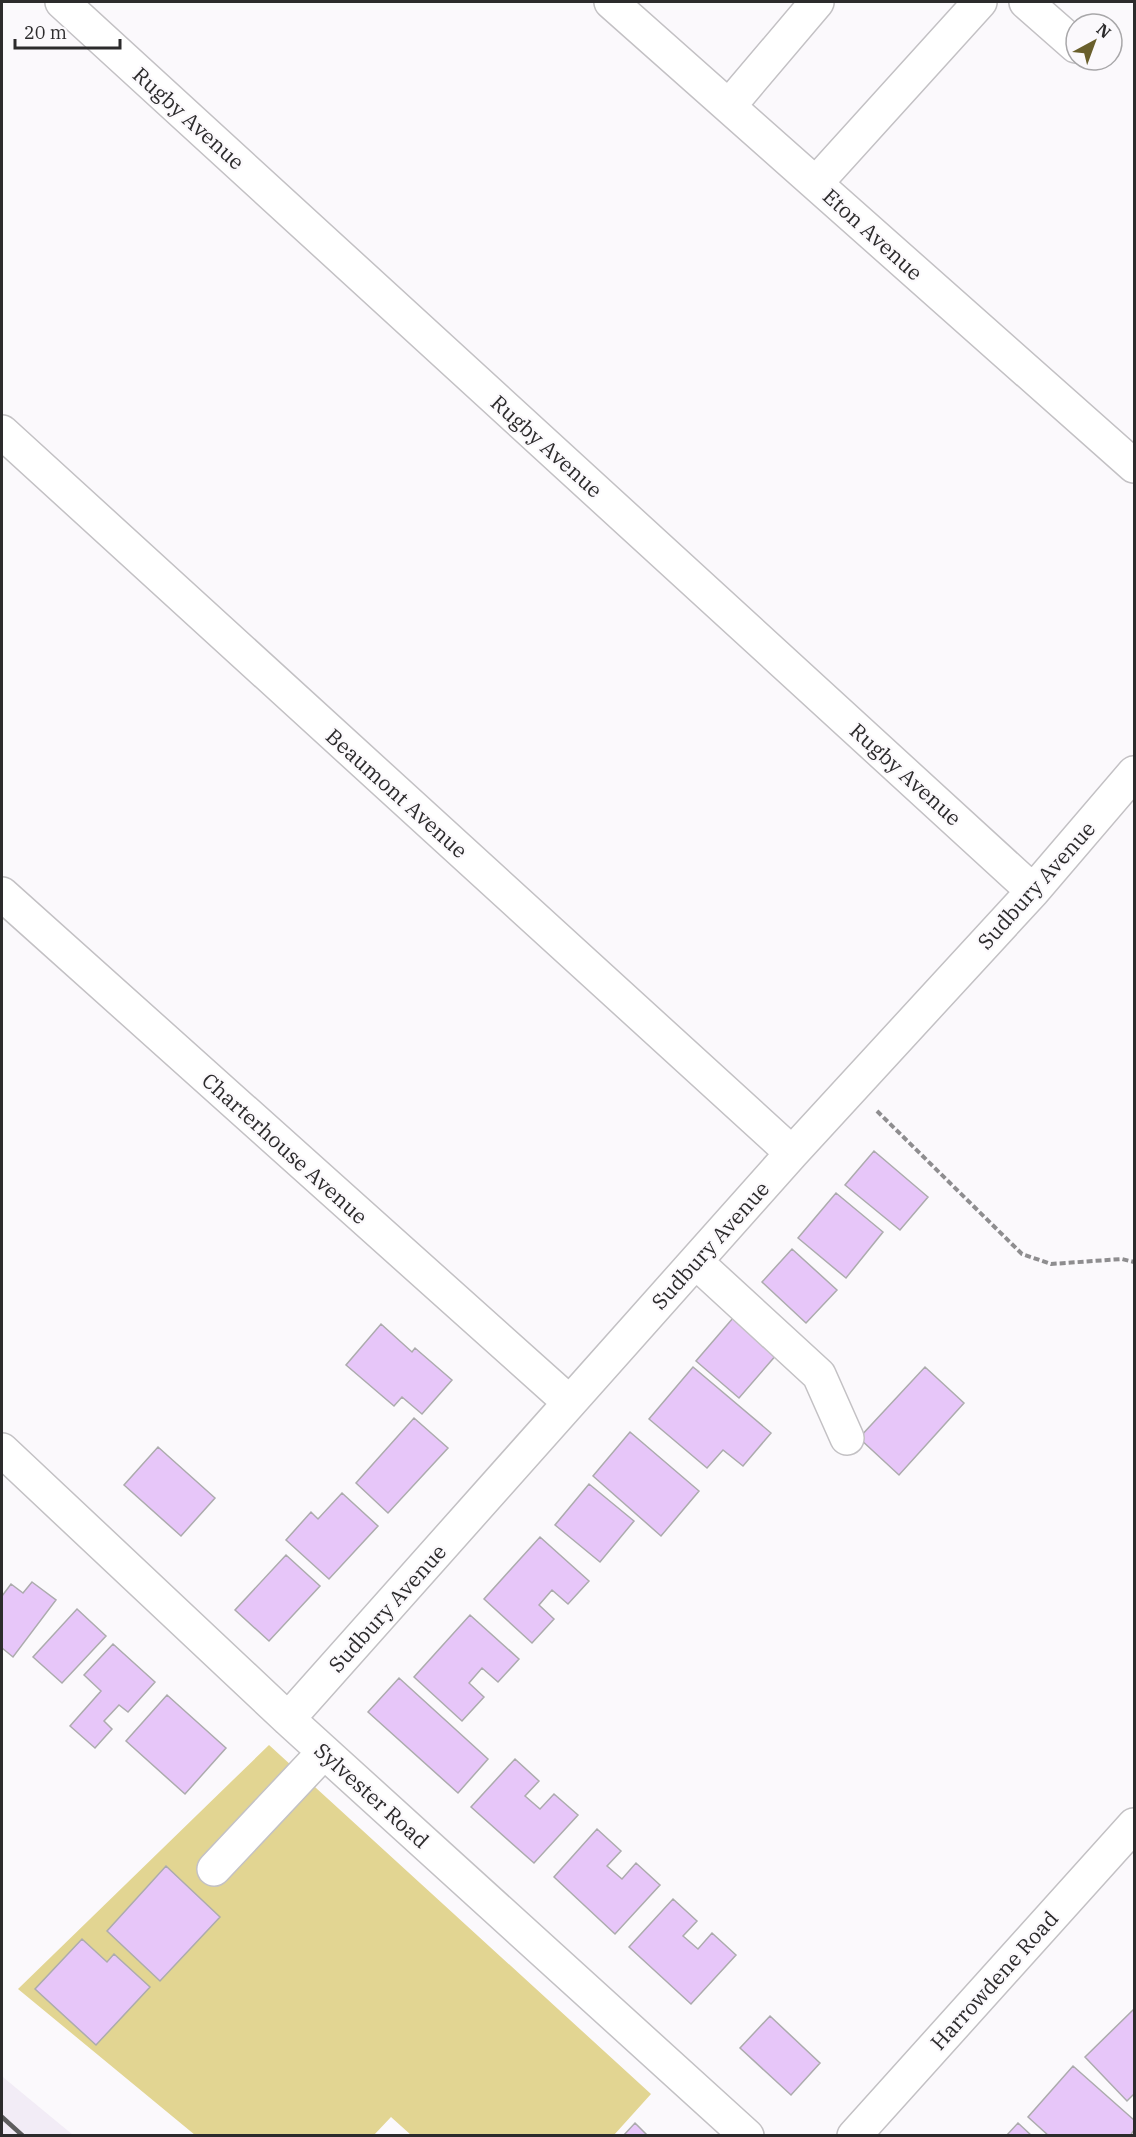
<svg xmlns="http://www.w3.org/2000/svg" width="1136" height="2137" viewBox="0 0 1136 2137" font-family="'IBM Plex Serif',serif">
<rect width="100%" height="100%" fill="#fbf9fc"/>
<path fill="#f2ecf6" d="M2,2075L4,2078L73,2135H2Z"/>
<path fill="#e2d592" d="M269,1745L651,2094L614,2135H411L391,2117L374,2135H195L18,1989Z"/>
<path fill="#e7c6f9" stroke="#acabad" stroke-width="1.5" d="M874,1151L928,1197L900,1230L845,1185Z
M836,1193L883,1232L846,1278L798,1238Z
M792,1249L837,1290L806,1323L762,1282Z
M733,1318L777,1354L739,1398L696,1361Z
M381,1324L412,1352L415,1348L452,1380L422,1414L402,1397L394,1406L346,1365Z
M693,1367L771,1433L743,1466L723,1450L707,1468L649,1419Z
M925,1367L964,1403L899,1475L859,1438Z
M414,1418L448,1448L388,1513L356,1483Z
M630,1432L699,1491L661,1536L593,1476Z
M158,1447L215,1498L181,1536L124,1485Z
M589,1484L634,1521L600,1562L555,1525Z
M342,1493L378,1526L329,1579L286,1540L311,1512L318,1519Z
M540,1537L589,1581L568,1604L552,1590L539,1605L554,1619L532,1643L484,1599Z
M286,1555L320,1586L269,1641L235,1610Z
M32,1582L56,1600L13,1657L2,1648V1596L11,1584L23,1593Z
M77,1609L106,1636L62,1683L33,1657Z
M470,1615L519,1659L498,1682L482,1668L469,1683L484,1697L462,1721L414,1677Z
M113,1644L155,1682L128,1712L119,1705L104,1721L112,1729L95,1748L70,1726L101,1691L84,1675Z
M399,1678L488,1759L458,1793L368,1712Z
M167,1695L226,1748L185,1794L126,1741Z
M515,1759L539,1781L525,1796L540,1809L554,1794L578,1815L534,1863L471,1807Z
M597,1829L621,1851L607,1866L622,1879L636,1863L660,1885L615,1934L554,1877Z
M166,1866L220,1917L160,1981L107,1931Z
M673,1899L697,1921L683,1936L698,1949L712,1933L736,1955L691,2004L629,1947Z
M82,1939L107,1962L114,1954L150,1987L96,2045L35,1989Z
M1134,2009V2094L1127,2101L1085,2057Z
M770,2016L820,2063L791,2095L740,2048Z
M1073,2066L1134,2120V2130L1130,2136H1049L1028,2117Z
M635,2123L648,2136H623Z
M1018,2123L1032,2136H1006Z"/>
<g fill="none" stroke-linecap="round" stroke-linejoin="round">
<defs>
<path id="minor" d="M62,2L1033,891
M611,2L1134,466
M1026,2L1076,46
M729,106L817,2
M816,183L980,2
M2,432L792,1153
M2,894L569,1402
M696,1262L819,1375L847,1438
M2,1450L288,1719L747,2136
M288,1719L792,1153L1033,891L1134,773
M214,1869L324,1752
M854,2136L1134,1825"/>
</defs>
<use href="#minor" stroke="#c3c1c4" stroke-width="36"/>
<path stroke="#8e8d8f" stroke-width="4" stroke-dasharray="6 3" stroke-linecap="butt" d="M877,1111L1022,1254L1051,1264L1122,1259L1134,1262"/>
<use href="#minor" stroke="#fff" stroke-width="33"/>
<path stroke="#5e5d5e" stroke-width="4.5" d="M2,2117L23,2136"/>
</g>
<g text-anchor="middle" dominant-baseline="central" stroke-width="4.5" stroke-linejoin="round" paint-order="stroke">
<g font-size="21" fill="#2c2b2c" stroke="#fbf9fc">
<text transform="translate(189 118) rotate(42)">Rugby Avenue</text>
<text transform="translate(873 234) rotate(42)">Eton Avenue</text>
<text transform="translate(547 446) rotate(42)">Rugby Avenue</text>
<text transform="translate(906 774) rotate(42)">Rugby Avenue</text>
<text transform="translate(397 793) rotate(42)">Beaumont Avenue</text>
<text transform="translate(1036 885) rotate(-48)">Sudbury Avenue</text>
<text transform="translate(285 1148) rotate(42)">Charterhouse Avenue</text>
<text transform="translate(710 1245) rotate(-48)">Sudbury Avenue</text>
<text transform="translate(387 1608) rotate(-48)">Sudbury Avenue</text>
<text transform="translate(372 1795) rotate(42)">Sylvester Road</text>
<text transform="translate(994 1980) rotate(-48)">Harrowdene Road</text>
</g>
</g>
<rect width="1136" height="2137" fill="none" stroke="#2c2b2c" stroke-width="6"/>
<g transform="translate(1094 42) rotate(41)"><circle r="28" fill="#fbf9fc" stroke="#a8a7a9" stroke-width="1.5"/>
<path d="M0-4.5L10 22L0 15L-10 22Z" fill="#695f2c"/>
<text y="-9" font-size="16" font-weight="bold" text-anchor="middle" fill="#2c2b2c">N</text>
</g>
<path d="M15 39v9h105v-9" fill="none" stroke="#2c2b2c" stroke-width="3"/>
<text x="24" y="39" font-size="18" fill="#2c2b2c" stroke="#fbf9fc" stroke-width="4.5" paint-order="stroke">20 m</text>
</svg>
